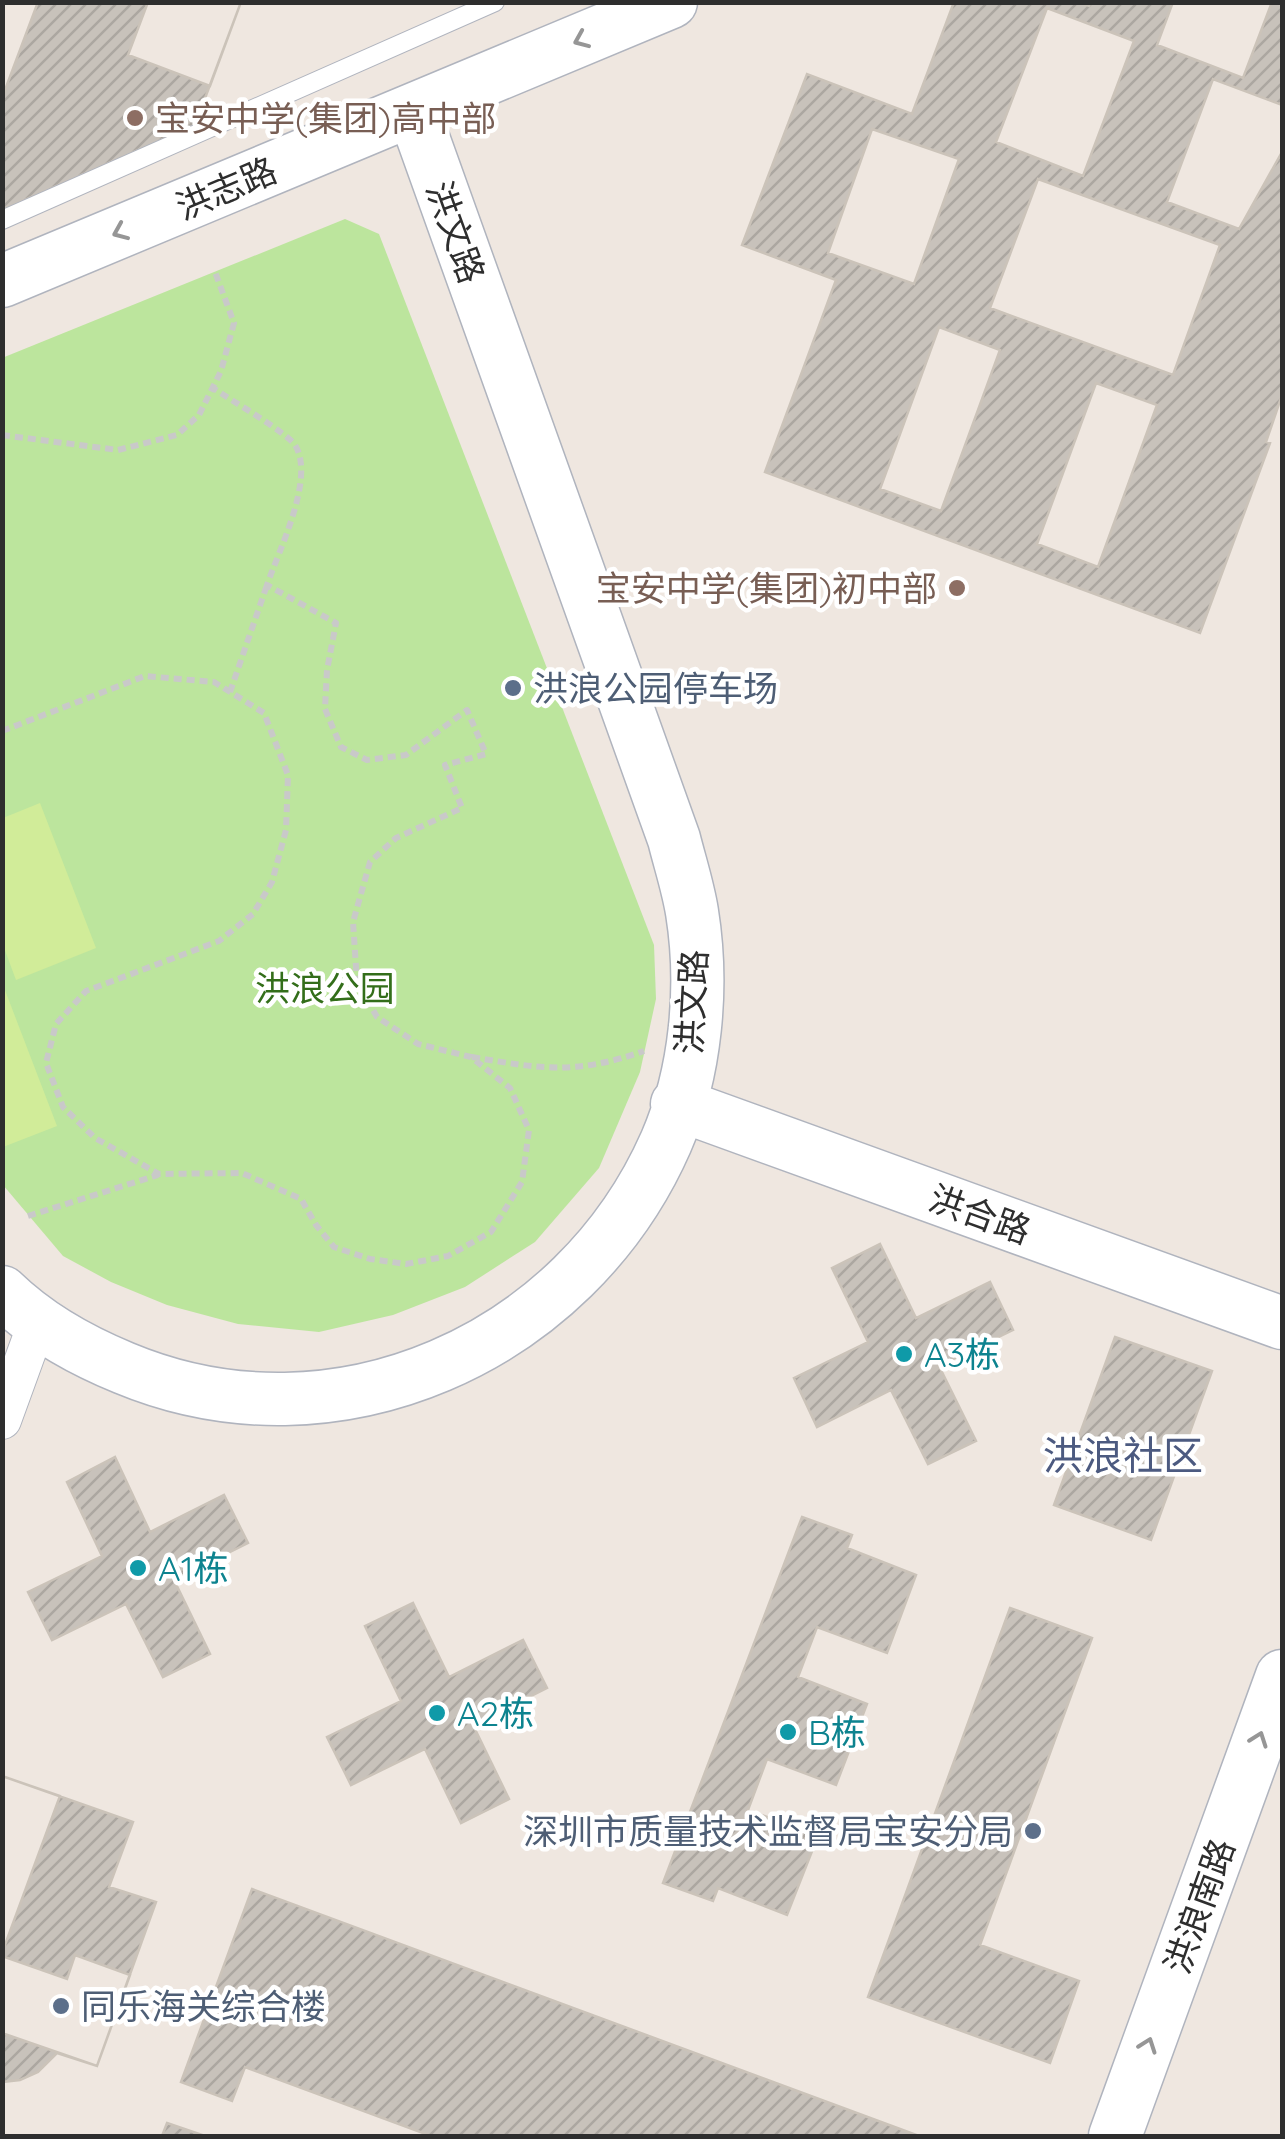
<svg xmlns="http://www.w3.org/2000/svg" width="1285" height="2139" viewBox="0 0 1285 2139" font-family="Quicksand,'Noto Sans SC',sans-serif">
<defs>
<pattern id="building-hatch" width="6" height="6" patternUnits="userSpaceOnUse" patternTransform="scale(2.5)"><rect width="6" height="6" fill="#c8c2bb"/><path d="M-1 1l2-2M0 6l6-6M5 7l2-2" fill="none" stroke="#aca7a1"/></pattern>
</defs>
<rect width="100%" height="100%" fill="#efe7e0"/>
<path fill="#bce59d" d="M345,219L379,234L654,945L656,999L640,1072L599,1168L535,1242L465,1287L393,1315L319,1332L238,1324L167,1305L111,1282L63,1256L3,1185L2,358Z"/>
<path fill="#d1ec99" d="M40,803L96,948L16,980L3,945V818Z
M3,985L57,1126L3,1147H2Z"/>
<path fill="url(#building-hatch)" stroke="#cbc3b9" stroke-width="2.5" fill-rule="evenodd" d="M2,2H38L2,98Z
M2,2H241L195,125L2,210Z
M148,2H241L210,86L128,55Z
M954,2H1079L1089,6L1091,2H1173L1157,45L1243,78L1272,2H1282V105L1213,79L1167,202L1239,229L1282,152V395L1266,442L1270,443L1200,633L765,472L836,280L742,245L807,74L912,114ZM1047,8L1134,41L1083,176L996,142ZM872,129L959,159L914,284L828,253ZM1038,179L1220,245L1173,375L990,308ZM939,327L1000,350L941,511L880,489ZM1096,383L1157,405L1098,567L1037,544Z
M880,1244L916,1318L990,1282L1013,1330L939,1366L976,1441L928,1464L891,1390L817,1427L794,1378L868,1342L832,1268Z
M1115,1337L1212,1371L1151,1540L1054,1505Z
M115,1457L150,1532L224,1495L248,1543L174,1580L210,1654L163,1677L126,1604L52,1640L28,1592L102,1556L67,1482Z
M802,1517L852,1535L847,1548L916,1575L887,1653L817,1627L798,1677L867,1704L836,1785L767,1759L748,1810L818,1836L787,1915L718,1888L713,1901L663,1883Z
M413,1603L449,1677L523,1640L547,1688L473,1725L509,1799L461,1823L425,1749L351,1785L327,1737L401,1701L365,1626Z
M1010,1608L1092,1638L980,1945L1079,1981L1050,2063L868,1997Z
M2,1776L60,1796L2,1953Z
M2,1776L133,1822L109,1887L156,1902L97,2066L57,2053L38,2072L20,2080L2,2082Z
M252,1889L919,2136H431L245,2067L232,2101L181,2082Z
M75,1955L130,1975L97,2066L2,2033V1956L67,1979Z
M167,2123L205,2136H162Z"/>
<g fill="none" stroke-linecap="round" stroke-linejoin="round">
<defs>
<path id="lane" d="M2,220L495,2"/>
<path id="street" d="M2,1420L38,1321"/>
<path id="secondary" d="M2,281L671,2
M677,1104L1282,1323
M2,1292C37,1326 80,1350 124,1368C335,1456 575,1349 666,1142C696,1073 704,987 692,912C688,887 680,863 674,839L413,110
M1115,2136L1282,1676"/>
</defs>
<use href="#lane" stroke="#b0b4be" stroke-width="20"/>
<use href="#street" stroke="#b0b4be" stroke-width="40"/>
<use href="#secondary" stroke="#b0b4be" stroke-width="55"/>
<path stroke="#c9c9c9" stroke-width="6" stroke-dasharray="8 5" stroke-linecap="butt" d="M2,435L118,450L177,435L199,415L221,371L234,323L215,272
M230,692L267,585
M2,731L145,676L214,682L264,713L288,775L286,830L272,882L253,914L219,941L86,991L56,1024L46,1063L63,1107L95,1138L159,1174L242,1173L301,1199L316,1225L334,1247L370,1259L406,1264L448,1256L491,1232L522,1182L529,1130L510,1088L471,1057L418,1044L377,1017L357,982L353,922L370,862L396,838L462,808L445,765L486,754L467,710L406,755L367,760L341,747L325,709L327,670L336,623L267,585C278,552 316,478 295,445C286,432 229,399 213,388
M472,1057C542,1069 575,1075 644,1051
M28,1216L158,1175"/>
<use href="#lane" stroke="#fff" stroke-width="18"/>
<use href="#street" stroke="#fff" stroke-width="38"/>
<use href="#secondary" stroke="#fff" stroke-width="52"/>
</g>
<defs><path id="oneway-chevron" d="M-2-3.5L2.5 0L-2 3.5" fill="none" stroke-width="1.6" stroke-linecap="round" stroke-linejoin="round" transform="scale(2.5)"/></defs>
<g stroke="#969696">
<use href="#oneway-chevron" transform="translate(581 40) rotate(157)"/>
<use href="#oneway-chevron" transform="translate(120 232) rotate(157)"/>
<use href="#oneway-chevron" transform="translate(1259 1739) rotate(-70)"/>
<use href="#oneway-chevron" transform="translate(1148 2045) rotate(-70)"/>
</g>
<g fill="#8d6e63" stroke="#fff" stroke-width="4">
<circle cx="135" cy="118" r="10"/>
<circle cx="957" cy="588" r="10"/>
</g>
<g fill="#5c6f8a" stroke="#fff" stroke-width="4">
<circle cx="513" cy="688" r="10"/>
<circle cx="1033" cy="1831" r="10"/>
<circle cx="61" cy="2006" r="10"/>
</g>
<g fill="#0f9aa8" stroke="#fff" stroke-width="4">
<circle cx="904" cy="1354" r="10"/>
<circle cx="138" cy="1568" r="10"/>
<circle cx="437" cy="1713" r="10"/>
<circle cx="788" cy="1732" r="10"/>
</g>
<g text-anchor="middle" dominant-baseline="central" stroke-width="9" stroke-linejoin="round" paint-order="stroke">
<g font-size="35" fill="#785e54" stroke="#fff" text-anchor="start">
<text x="155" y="118">宝安中学(集团)高中部</text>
<text x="937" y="588" text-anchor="end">宝安中学(集团)初中部</text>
</g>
<g font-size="35" fill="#2e2e2e" stroke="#fff">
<text transform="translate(226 188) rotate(-23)">洪志路</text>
<text transform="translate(456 232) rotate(70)">洪文路</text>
<text transform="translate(691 1002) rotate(-87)">洪文路</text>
<text transform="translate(980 1214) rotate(20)">洪合路</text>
<text transform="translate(1199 1906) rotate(-70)">洪浪南路</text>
</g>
<g font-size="35" fill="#4e5e75" stroke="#fff" text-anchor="start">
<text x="533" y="688">洪浪公园停车场</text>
<text x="1013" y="1831" text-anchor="end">深圳市质量技术监督局宝安分局</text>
<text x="81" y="2006">同乐海关综合楼</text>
</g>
<g font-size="35" fill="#336e1a" stroke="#fff">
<text x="325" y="988">洪浪公园</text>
</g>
<g font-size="35" fill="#0d838f" stroke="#fff" text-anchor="start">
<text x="924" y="1354">A3栋</text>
<text x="158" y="1568">A1栋</text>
<text x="457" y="1713">A2栋</text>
<text x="808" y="1732">B栋</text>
</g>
<g font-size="40" fill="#4c5a80" stroke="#fff">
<text x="1123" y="1455">洪浪社区</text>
</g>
</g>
<rect width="1285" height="2139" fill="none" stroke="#2e2e2e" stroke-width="10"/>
</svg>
